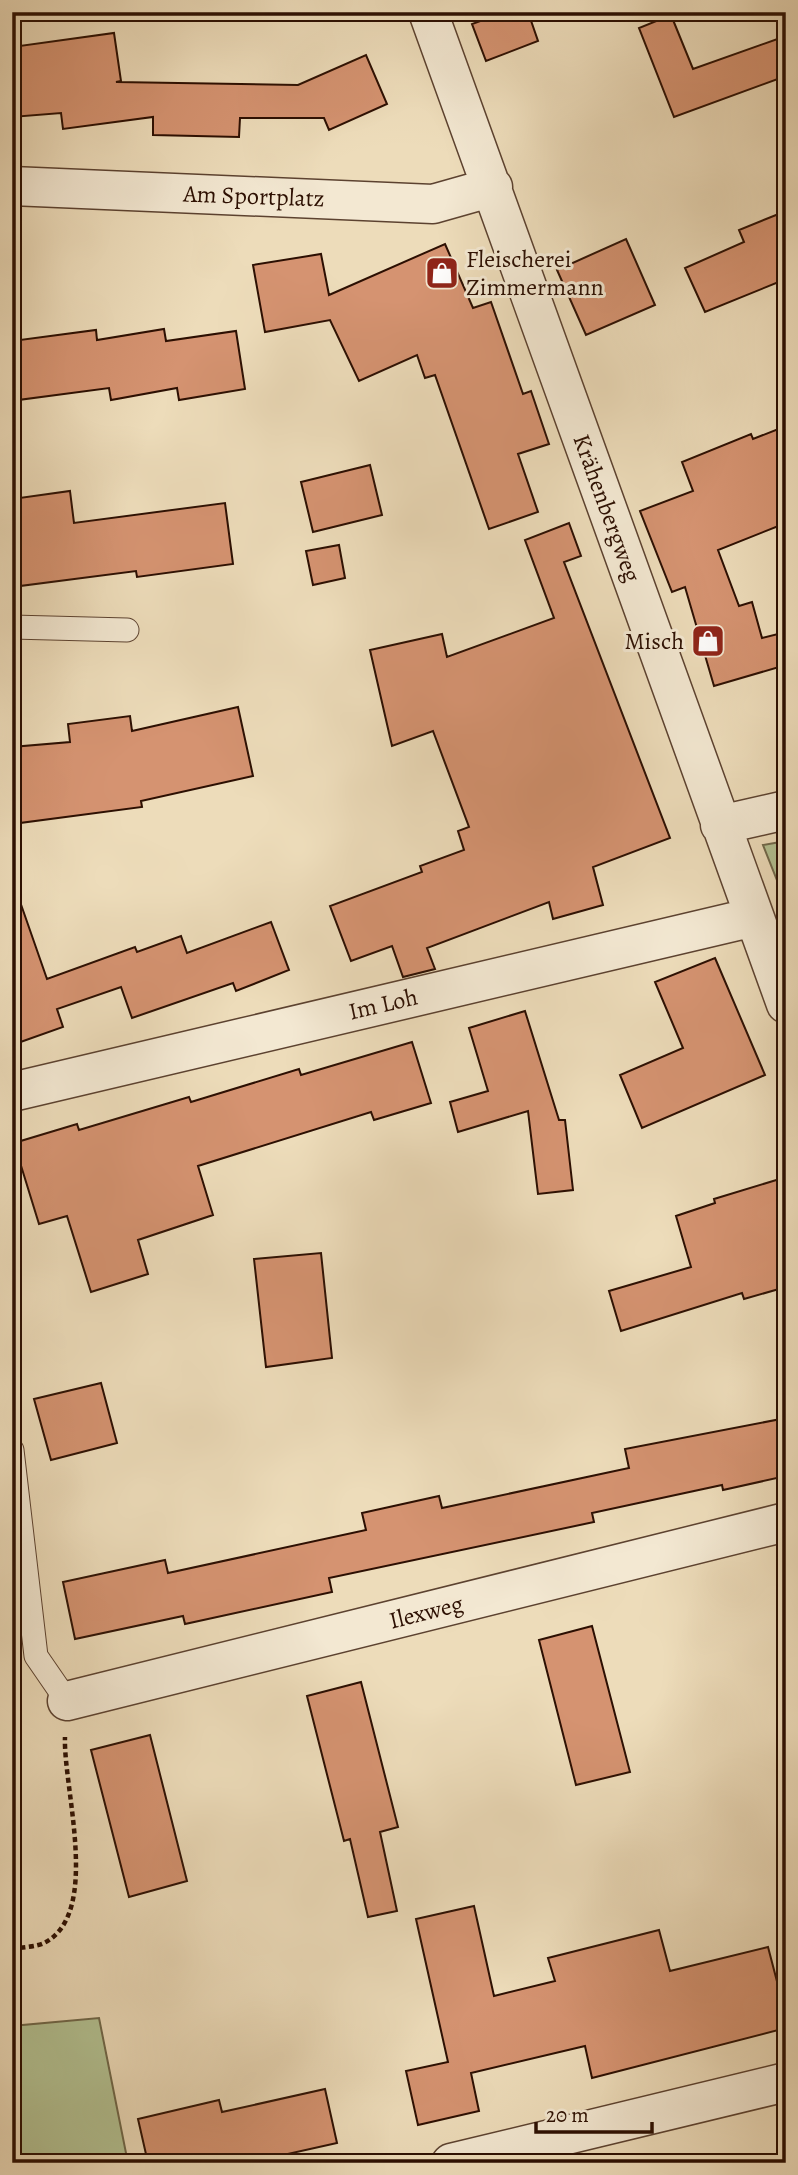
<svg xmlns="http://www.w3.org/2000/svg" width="798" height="2175" viewBox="0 0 798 2175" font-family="Alegreya,serif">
<rect width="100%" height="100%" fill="#eddcba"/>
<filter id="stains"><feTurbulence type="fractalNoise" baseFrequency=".00286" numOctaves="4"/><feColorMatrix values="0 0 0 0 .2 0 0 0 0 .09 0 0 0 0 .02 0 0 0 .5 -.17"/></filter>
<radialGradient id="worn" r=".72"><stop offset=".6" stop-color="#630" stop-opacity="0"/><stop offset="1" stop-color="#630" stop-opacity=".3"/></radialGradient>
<path fill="#b3c293" stroke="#70684a" stroke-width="2" d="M786,841V903L763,845Z
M99,2018L128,2163H12V2026Z"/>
<path fill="#d59371" stroke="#2c0f02" stroke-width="2" d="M505,12H528L538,41L486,61L472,24Z
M671,15L693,69L786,36V76L674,117L639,28Z
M114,33L121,81L116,82L298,85L366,55L387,104L329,130L324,118H240L239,137L153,135V117L63,129L61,113L12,117V47Z
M786,211V279L705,312L685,268L744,242L739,230Z
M626,239L655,305L586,335L557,270Z
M445,244L473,308L491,302L523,394L531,391L549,444L518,454L538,512L489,529L435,375L425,378L417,355L359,381L330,320L265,332L253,265L321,254L329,295Z
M164,329L166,341L236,331L245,389L179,400L177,388L111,400L109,388L18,400L12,341L96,330L97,340Z
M786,426V523L718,550L739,606L752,602L762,638L786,632V665L714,686L685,587L672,592L640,511L693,491L682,462L751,434L753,439Z
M370,465L382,515L313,532L301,482Z
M70,491L74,523L225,503L233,564L137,577L136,571L12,587V499Z
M569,523L581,556L564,562L670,838L593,867L603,905L553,919L549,902L427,948L435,969L403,977L392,946L351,961L330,906L422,872L420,866L464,850L458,831L469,827L433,731L392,746L370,650L442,634L447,657L554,618L525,540Z
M339,545L345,578L313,585L306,551Z
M238,707L253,776L141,801L142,807L12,824V747L70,742L68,724L130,716L132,731Z
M17,893L47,979L135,947L137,952L181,936L187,953L271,922L289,970L236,991L233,983L132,1018L121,987L57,1009L63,1027L12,1045V894Z
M715,958L765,1075L642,1128L620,1075L683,1048L655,982Z
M525,1011L559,1120H565L573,1190L538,1194L528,1111L458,1132L450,1102L488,1091L469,1028Z
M412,1042L431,1103L374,1120L371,1112L198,1166L213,1215L138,1240L148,1274L91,1292L67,1216L39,1224L14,1143L77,1124L79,1130L189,1097L191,1102L299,1069L301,1075Z
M786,1177V1287L744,1299L742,1293L621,1331L609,1291L691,1267L676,1216L715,1203L714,1199Z
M321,1253L332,1358L266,1367L254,1259Z
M101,1383L117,1443L51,1460L34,1399Z
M786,1418V1476L723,1490L722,1485L592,1513L594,1522L329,1578L332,1592L185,1624L183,1616L75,1639L63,1582L165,1560L168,1573L366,1530L362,1513L439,1496L442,1508L629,1468L625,1449Z
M592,1626L630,1772L576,1785L539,1640Z
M361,1682L398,1827L380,1832L397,1911L368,1917L350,1839L344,1841L307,1696Z
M150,1735L187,1881L129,1897L91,1750Z
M474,1906L494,1996L555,1981L548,1958L659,1930L670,1971L768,1947L786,2016V2028L592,2078L585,2046L471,2073L479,2111L418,2125L406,2071L448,2062L416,1919Z
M325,2089L337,2143L247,2163H148L138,2119L219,2100L222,2112Z"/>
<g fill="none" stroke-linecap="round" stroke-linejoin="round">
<defs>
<path id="lane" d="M12,627L127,630
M12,1450L36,1656L67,1701"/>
<path id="street" d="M428,12L786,1004
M12,186L433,204L493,187
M720,825L786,810
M12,1092L754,917
M67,1701L786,1522
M451,2163L786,2082"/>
</defs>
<use href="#lane" stroke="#5c4230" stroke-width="25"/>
<use href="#street" stroke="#5c4230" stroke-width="41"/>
<path stroke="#2c0f02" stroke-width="4.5" stroke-dasharray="5 3.5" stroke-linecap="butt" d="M12,1949C22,1947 36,1947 44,1943C102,1914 63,1788 65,1737"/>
<use href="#lane" stroke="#f3e8d2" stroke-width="23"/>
<use href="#street" stroke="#f3e8d2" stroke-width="38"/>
</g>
<defs>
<symbol id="shop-square" viewBox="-11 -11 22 22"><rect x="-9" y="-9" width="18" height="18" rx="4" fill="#8f2418" stroke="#f3e8d2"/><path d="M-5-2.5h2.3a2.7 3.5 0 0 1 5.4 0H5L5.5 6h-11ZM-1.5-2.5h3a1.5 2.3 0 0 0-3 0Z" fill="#fff"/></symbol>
</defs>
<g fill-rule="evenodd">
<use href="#shop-square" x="423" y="254" width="38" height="38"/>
<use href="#shop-square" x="689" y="622" width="38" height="38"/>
</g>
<g text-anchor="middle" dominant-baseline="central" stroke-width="6" stroke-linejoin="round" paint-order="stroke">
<g font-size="24" fill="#2c0f02" stroke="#f3e8d2">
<text transform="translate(254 196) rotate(2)">Am Sportplatz</text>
<text transform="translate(607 508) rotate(70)">Krähenbergweg</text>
<text transform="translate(383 1004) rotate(-13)">Im Loh</text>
<text transform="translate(426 1612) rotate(-14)">Ilexweg</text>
</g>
<g font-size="24" fill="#2c0f02" stroke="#f3e8d2" text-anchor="start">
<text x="466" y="259">Fleischerei<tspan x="466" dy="28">Zimmermann</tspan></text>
<text x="684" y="641" text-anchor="end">Misch</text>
</g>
</g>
<rect width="798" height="2175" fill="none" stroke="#eddcba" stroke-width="42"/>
<rect x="14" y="14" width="770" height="2147" fill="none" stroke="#2c0f02" stroke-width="3.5"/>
<rect x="21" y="21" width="756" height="2133" fill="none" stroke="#2c0f02" stroke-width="2"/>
<path d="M536 2122v10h116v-10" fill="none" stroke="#2c0f02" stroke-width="3.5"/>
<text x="546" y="2122" font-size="21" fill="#2c0f02" stroke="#f3e8d2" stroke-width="5" paint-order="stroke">20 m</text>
<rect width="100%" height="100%" filter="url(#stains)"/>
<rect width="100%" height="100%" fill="url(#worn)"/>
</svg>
